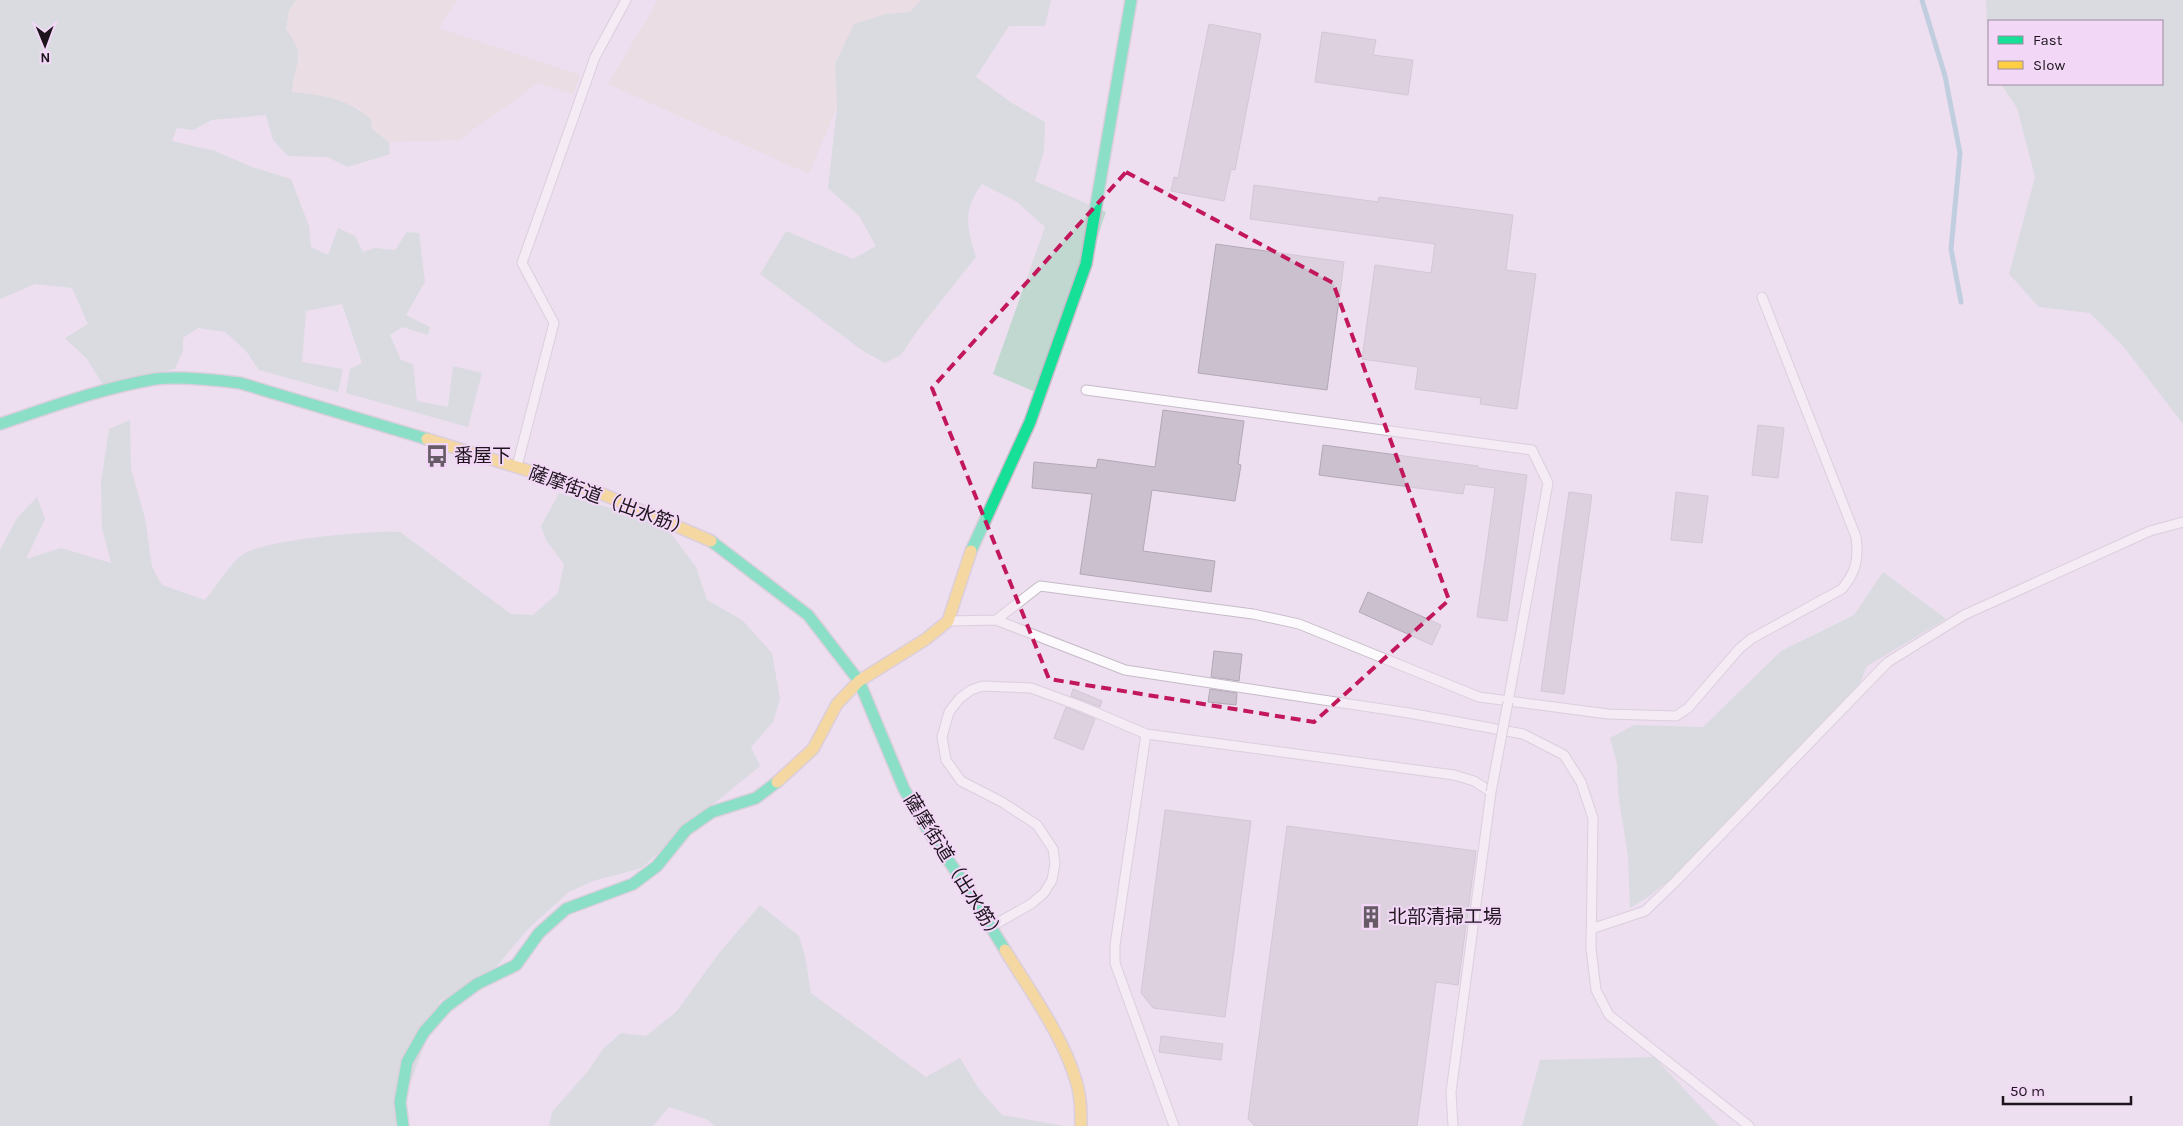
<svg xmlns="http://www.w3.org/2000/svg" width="2183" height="1126" viewBox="0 0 2183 1126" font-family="Karla,'Noto Sans JP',sans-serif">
<rect width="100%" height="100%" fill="#eddfef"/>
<path fill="#e7dbd7" d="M296,0H457L438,28L580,75L573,94L538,83L459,140L389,142L372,129L360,109L339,100L291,93L292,79L300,58L286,29L289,10Z
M658,0H921L910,12L886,14L835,63L837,107L809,174L608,84Z"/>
<path fill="#c0d8d0" d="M0,0H296L289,10L286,29C308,58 294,61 292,92C322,95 348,98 371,120L372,129L389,142L390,154L348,167L327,157L288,156L273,140L266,115L212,120L193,130L177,128L172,141L215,151L252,167L291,179L309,226L311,247L328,255L338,228L355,236L363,252L375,248L395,250L407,232L419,233L425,282L406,315L430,327L428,335L402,327L390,335L401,360L413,364L417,401L448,407L453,366L482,373L468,427L346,393L350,369L362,363L342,304L306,311L302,362L343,369L338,392L259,370L246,351L225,332L198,328L183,338V351L175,369L103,385L87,359L65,338L88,324L72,288L35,284L0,299Z
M921,0H1051L1045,26H1009L976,77L1012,103L1045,122L1044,151L1035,181L1106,212L1045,396L993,374L1045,227L1017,202L982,184C962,211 967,228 976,257L918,330L901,355L885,363L863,351L760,274L786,231L853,259L876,246L859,216L828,188L837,107L835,64L854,24L886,14L910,12Z
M1986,0H2183V424L2123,346L2090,313L2039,307L2009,274L2035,177L2017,108L2001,84H2162V21H1989V67Z
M130,420L131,469L145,518L152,567L162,585L205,600C215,588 230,564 242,555C261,540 373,530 400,532L511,614L533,615L558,593L564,564L546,540L541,526L559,493L663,523L696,567L707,600L742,620L772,653L780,699L773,722L751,747L760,766L689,824L642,868L593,881L569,892L529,928L496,967L440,1001L395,1126H0V550L17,518L37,497L45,519L26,559L61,548L111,563L102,528L101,482L109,429Z
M1883,572L1946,619L1867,666L1849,710L1699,857L1648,897L1630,908L1628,856L1618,793L1617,764L1610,738L1634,725L1703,727L1781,651L1854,615Z
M760,905L799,936L805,956L811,993L926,1077L960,1058L979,1089L1002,1115L1065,1126H715L706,1119L669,1107L653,1126H549L552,1112L588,1071L603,1049L621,1033L646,1036L676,1012L720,952Z
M1654,1057L1719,1126H1522L1540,1060Z"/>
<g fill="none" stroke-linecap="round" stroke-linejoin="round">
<path stroke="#8cbbcc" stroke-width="5" d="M1922,0L1945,76L1960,153L1951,249L1961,302"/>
</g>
<path fill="#cbc1ce" stroke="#b3a9b6" d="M1209,24L1261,34L1235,170L1231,169L1224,201L1171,191L1174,177L1178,178Z
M1322,32L1376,40L1373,55L1413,60L1408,95L1315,82Z
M1254,185L1378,202L1379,197L1513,215L1506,270L1536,274L1517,409L1480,404L1481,398L1415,389L1418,367L1362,359L1375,265L1431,273L1435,244L1250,219Z
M1216,244L1344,262L1327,390L1198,373Z
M1163,410L1244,421L1238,464L1241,465L1235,501L1152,490L1143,551L1215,561L1211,592L1080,574L1092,494L1032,488L1034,462L1096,468L1098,459L1155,467Z
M1758,425L1784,428L1778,478L1752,475Z
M1323,445L1478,466V468L1527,475L1507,621L1477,617L1495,488L1465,484L1463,494L1319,475Z
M1569,492L1592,495L1564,694L1541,691Z
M1676,492L1708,496L1702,543L1671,540Z
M1368,592L1441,625L1432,645L1359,612Z
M1214,651L1242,654L1239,681L1211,677Z
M1073,689L1102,701L1100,707L1071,696Z
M1210,689L1237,693L1236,705L1208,702Z
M1066,707L1095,719L1083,750L1054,738Z
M1165,810L1251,821L1225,1017L1153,1008L1141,993Z
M1287,826L1476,851L1458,985L1436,982L1417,1126H1255L1248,1119Z
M1161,1036L1223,1044L1221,1060L1159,1052Z"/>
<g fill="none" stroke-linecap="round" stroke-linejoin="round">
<defs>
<path id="lane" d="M1086,390L1532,450L1548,483L1508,702
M517,466L554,323L522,263L595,57L626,0
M996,620L1040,586L1253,614L1299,624L1479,697L1608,714L1676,716L1688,708L1739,649L1751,639L1842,589C1856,572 1859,559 1856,537L1762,297
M951,621L996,620L1125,670L1409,713L1523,734L1564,755L1581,782L1593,818L1591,948L1596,990L1609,1015L1749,1126
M1146,734L1115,945V963L1174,1126
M992,926L1031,904L1044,893L1052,880L1055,863L1053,849L1037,825L1002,802L961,781L946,760L942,737L949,712L960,698L971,690L983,686L1031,688L1083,707L1146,734L1454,775L1474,781L1491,792L1451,1092L1453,1126
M1591,929L1645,911L1676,881L1888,662L1964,615L2150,531L2183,522"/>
<path id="fast" d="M0,424C51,407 102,388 155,379C179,376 216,380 240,383L427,439
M711,541L808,615L859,681L904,789L924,824L967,888L1005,950
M971,551L1030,422L1086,264L1131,0
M403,1126L400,1102L407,1062L424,1032L447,1006L477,984L516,965L539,933L566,909L633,884L657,866L686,830L712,812L756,798L777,782"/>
<path id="slow" d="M427,439L600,493L711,541
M777,782L813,749L837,704L859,681L926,639L948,621L971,551
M1005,950C1030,991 1064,1037 1077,1084C1081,1098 1081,1112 1081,1126"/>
</defs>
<use href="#lane" stroke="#c6bbc8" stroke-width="11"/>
<use href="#fast" stroke="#c6bbc8" stroke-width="14"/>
<use href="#slow" stroke="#c6bbc8" stroke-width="14"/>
<use href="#lane" stroke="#fcfafd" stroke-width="9"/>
<use href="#fast" stroke="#16e098" stroke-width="11"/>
<use href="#slow" stroke="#ffcf43" stroke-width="11"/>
<defs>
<path id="lane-bridge" d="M1491,792L1508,702"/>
</defs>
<use href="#lane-bridge" stroke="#c6bbc8" stroke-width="11" stroke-linecap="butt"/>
<use href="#lane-bridge" stroke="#fcfafd" stroke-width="9"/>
</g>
<path d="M0 0H2183V1126H0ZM1126,172L1333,283L1449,600L1314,722L1049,679L932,388Z" fill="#eddfef" fill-opacity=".55" fill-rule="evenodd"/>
<path fill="none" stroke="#c2185b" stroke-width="4" stroke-dasharray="10 6" stroke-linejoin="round" d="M1126,172L1333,283L1449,600L1314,722L1049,679L932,388Z"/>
<defs>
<symbol id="bus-bare" viewBox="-9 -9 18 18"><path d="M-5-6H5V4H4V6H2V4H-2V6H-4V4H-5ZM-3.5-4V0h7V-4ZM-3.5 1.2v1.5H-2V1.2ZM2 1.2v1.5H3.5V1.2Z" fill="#665b67" stroke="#f2d8f6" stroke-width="2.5" paint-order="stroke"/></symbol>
<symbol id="building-bare" viewBox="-9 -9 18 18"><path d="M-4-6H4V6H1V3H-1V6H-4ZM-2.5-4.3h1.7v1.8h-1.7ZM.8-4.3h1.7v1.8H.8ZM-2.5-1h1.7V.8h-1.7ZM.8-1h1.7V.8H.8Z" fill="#665b67" stroke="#f2d8f6" stroke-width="2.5" paint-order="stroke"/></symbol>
</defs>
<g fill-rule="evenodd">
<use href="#bus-bare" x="421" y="440" width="32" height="32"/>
<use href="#building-bare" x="1355" y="901" width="32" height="32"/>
</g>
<g text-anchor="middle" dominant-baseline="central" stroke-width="4" stroke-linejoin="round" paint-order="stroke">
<g font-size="19" fill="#1d141e" stroke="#f2d8f6" text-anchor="start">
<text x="454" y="456">番屋下</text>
<text x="1388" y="917">北部清掃工場</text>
</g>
<g font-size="19" fill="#1d141e" stroke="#f2d8f6">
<text transform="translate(610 501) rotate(20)">薩摩街道（出水筋）</text>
<text transform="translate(954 868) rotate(58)">薩摩街道（出水筋）</text>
</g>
</g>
<rect x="1988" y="20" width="175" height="65" fill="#f2d8f6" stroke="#9d8aa0"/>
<rect x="1998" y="36" width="25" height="8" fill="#16e098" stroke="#9d8aa0"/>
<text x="2033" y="45" font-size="15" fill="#1d141e">Fast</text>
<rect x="1998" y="61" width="25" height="8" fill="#ffcf43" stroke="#9d8aa0"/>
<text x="2033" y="70" font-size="15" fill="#1d141e">Slow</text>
<g transform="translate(45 45) rotate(179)" stroke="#f2d8f6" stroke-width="4" paint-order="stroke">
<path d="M0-4L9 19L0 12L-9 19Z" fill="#1d141e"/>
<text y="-8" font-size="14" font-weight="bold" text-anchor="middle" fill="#1d141e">N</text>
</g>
<path d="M2003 1096v8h128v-8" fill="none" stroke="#1d141e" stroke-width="2.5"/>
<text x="2010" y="1096" font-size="15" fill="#1d141e" stroke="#f2d8f6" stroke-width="4" paint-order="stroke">50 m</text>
</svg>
